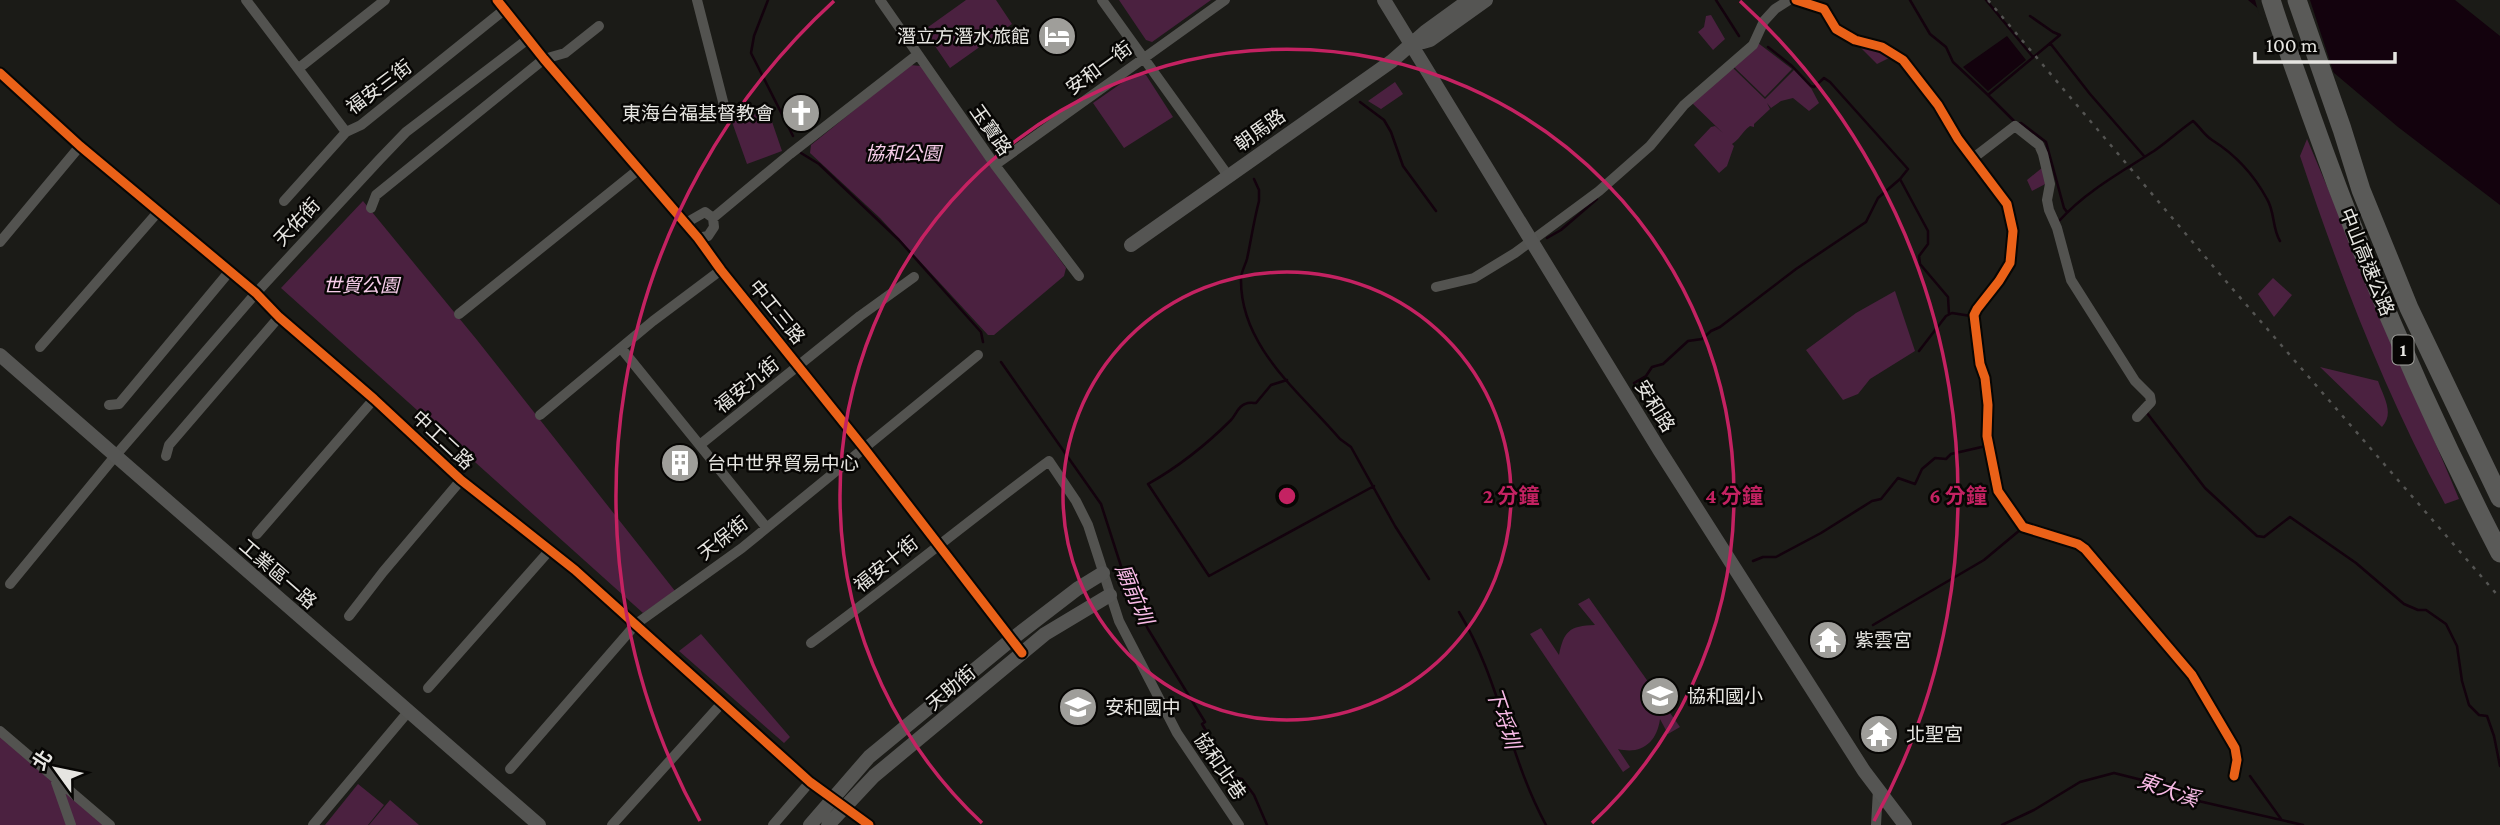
<svg xmlns="http://www.w3.org/2000/svg" width="2500" height="825" viewBox="0 0 2500 825" font-family="'Crimson Pro','Noto Sans TC',serif">
<rect width="100%" height="100%" fill="#1b1b17"/>
<path fill="#4b2140" d="M966,0H996L1012,24L950,68L924,30Z
M1119,0H1211L1152,42L1146,40Z
M1711,15L1725,39L1713,50L1698,32L1704,27L1706,16Z
M1758,43L1792,69L1765,97L1733,66Z
M1861,48L1878,50L1893,56L1877,64Z
M910,65L921,66L1066,268L1064,276L994,335H988L880,218L810,153L811,145Z
M1731,66L1765,99L1794,70L1811,88L1819,103L1809,111L1793,98L1781,101L1771,108L1767,103L1770,109L1754,124V127L1750,126C1742,132 1739,140 1732,144L1734,146L1727,166L1719,173L1694,145L1711,127L1715,126L1723,133L1691,102Z
M1136,73L1146,75L1173,117L1124,148L1093,103Z
M1395,82L1403,94L1381,109L1368,101Z
M768,110L782,151L747,164L732,122Z
M2307,139L2459,499L2445,504C2384,391 2341,278 2300,156Z
M2048,163L2051,181L2032,191L2027,180Z
M363,201L477,340L675,591L643,613L281,288Z
M2273,278L2292,295L2274,317L2258,294Z
M1895,291L1915,351L1870,379L1858,394L1843,400L1806,350L1856,313Z
M2320,367L2378,381C2383,396 2395,413 2382,427Z
M1589,598L1680,727L1668,734L1660,719C1657,742 1642,755 1618,749L1630,767L1623,772L1530,634L1541,628L1559,655C1564,631 1569,626 1595,625L1578,604Z
M701,634L790,737L784,743L679,651Z
M0,731L110,825H0Z
M358,784L384,805L368,825H325Z
M390,800L419,825H369Z"/>
<path fill="#13020d" d="M2248,0H2455L2500,36V205L2398,127Z
M2007,36L2026,60L1988,91L1963,67Z"/>
<path fill="#1b1b17" d="M2255,0H2310L2336,80L2259,14Z"/>
<g fill="none" stroke-linecap="round" stroke-linejoin="round">
<path stroke="#13020d" stroke-width="2.5" d="M768,0L754,36L751,53L793,136
M1716,0L1739,36
M1910,0L1930,34L1946,47L1953,62L1988,95L2060,35L2053,32L2030,16
M1986,0L2033,57
M2050,43L2090,94L2144,156
M1768,47L1792,66L1811,86L1814,87L1824,78L1830,82L1908,169L1900,179L1928,231V244L1919,256L1920,264L1948,297L1949,314
M1988,95L2017,124L2021,123L2046,142L2064,208L2067,212
M1360,102L1384,120L1391,132L1403,166L1436,211
M801,153L819,164L899,240L981,332L983,342
M1254,179L1259,190V201C1254,220 1251,240 1247,259C1245,266 1241,272 1241,279C1240,347 1300,392 1340,439L1351,447L1395,526L1429,579
M2059,221C2085,192 2121,172 2154,151C2167,142 2180,130 2193,121C2199,126 2205,136 2212,140C2236,155 2253,173 2267,199C2275,212 2272,228 2280,241
M1547,238L1561,230L1597,199
M1919,351L1946,316L1952,313L1971,316
M1001,362L1101,504L1129,591L1148,629L1205,722L1202,724L1233,777L1242,779L1254,795L1267,825
M1287,380L1271,385L1256,403C1253,403 1249,402 1245,404C1238,406 1236,415 1231,420C1207,444 1178,467 1148,484L1209,576L1374,486
M1634,383L1646,376L1652,367L1663,364L1688,341L1702,339L1711,331L1720,327L1796,269L1866,222L1878,198L1900,179
M2147,413L2205,488L2257,536L2264,537L2290,517L2356,563L2404,604L2418,610H2426L2446,624L2457,646L2462,681L2469,705L2479,715L2487,716L2494,736L2500,766
M1753,561L1763,557H1776L1821,533L1872,501L1881,499L1898,478L1915,484L1922,469L1935,458L1946,459L1951,454L1986,446
M1459,612C1499,678 1509,757 1546,825
M1873,625L1984,560L2020,530
M2250,776L2281,819
M2002,825L2034,810L2080,782L2114,773L2162,785L2194,800L2303,825"/>
<path stroke="#535350" stroke-width="10" d="M246,0L346,132
M497,0L544,59L698,238L721,270L864,448L1022,653
M697,0L727,117
M880,0L995,165L1079,276
M1102,0L1229,177
M1796,0L1824,9L1836,29L1855,40L1882,47L1903,60L1938,105L1958,139L2007,204L2013,231L2010,263L1999,281L1977,309L1974,315L1980,364L1985,378L1988,405L1987,436L1998,491L2023,527L2078,544L2085,549L2192,675L2235,748L2237,760L2234,776
M299,68L385,0
M0,73L80,146L256,293L279,317L374,399L461,480L575,570L810,782L869,825
M1972,159L2015,126L2039,145L2043,154L2050,184L2047,200L2049,210L2057,228L2071,280L2135,381L2150,396L2151,402L2137,417
M995,165L1225,0
M284,201L346,132L361,125L504,10
M371,208L376,195L544,59L565,53L599,26
M688,226L691,220L705,212L713,218
M698,238L708,236L714,227L713,218L790,154L917,55
M0,242L80,146
M1436,287L1474,278L1515,253L1599,191L1650,146L1684,105L1753,45L1764,21L1775,9L1789,0
M459,314L638,170
M40,347L158,212
M621,348L766,527
M109,405L119,404L229,272
M540,415L653,321L721,270
M701,444L860,316L914,277
M166,456L169,445L279,317
M257,534L374,399
M10,584L116,455L256,293L380,159L406,132L528,39
M349,616L383,572L461,480
M811,643C892,584 969,520 1049,461L1076,501L1088,525L1119,621L1177,733L1239,825
M428,688L549,551
M0,731L110,825
M510,769L636,624L742,548L978,355
M56,782L71,825
M313,825L408,712
M612,825L721,704
M773,825L810,782
M1876,825L1878,790"/>
<path stroke="#555553" stroke-width="14" d="M1384,0L1660,451L1864,771L1905,825
M1423,42L1430,40L1486,0
M1131,245L1392,61L1425,32L1469,0
M0,355L539,825
M810,825L869,757L1012,639L1077,589L1103,573
M828,825L874,776L1045,634L1110,595"/>
<path stroke="#5a5a58" stroke-width="19" d="M2271,0C2283,39 2298,77 2311,115C2364,265 2427,412 2500,553
M2297,0L2342,129L2361,190L2409,308L2500,498"/>
<path stroke="#545452" stroke-width="2.5" stroke-dasharray="3.5 7" stroke-linecap="butt" d="M1988,0L2218,272L2500,598"/>
<defs>
<path id="cycleway" d="M497,0L544,59L698,238L721,270L864,448L1022,653
M1796,0L1824,9L1836,29L1855,40L1882,47L1903,60L1938,105L1958,139L2007,204L2013,231L2010,263L1999,281L1977,309L1974,315L1980,364L1985,378L1988,405L1987,436L1998,491L2023,527L2078,544L2085,549L2192,675L2235,748L2237,760L2234,776
M0,73L80,146L256,293L279,317L374,399L461,480L575,570L810,782L869,825"/>
</defs>
<use href="#cycleway" stroke="#070604" stroke-width="13"/>
<use href="#cycleway" stroke="#ea6118" stroke-width="9"/>
</g>
<g fill="none" stroke="#c42262" stroke-width="3.5">
<circle cx="1287" cy="496" r="224"/>
<path d="M982 823A447 447 0 1 1 1592 823"/>
<path d="M700 821A671 671 0 0 1 834 1M1740 1A671 671 0 0 1 1874 821"/>
</g>
<defs>
<symbol id="hotel-disc" viewBox="-11 -11 22 22"><circle r="9.5" fill="#9f9e9a" stroke="#070604"/><path d="M-6-4.5h1.5V1H6V5H4.5V3h-9V5H-6ZM-4 0a1.8 1.8 0 1 1 3.6 0ZM.5 0V-2.5h3Q6-2.5 6 0Z" fill="#fff"/></symbol>
<symbol id="church-disc" viewBox="-11 -11 22 22"><circle r="9.5" fill="#9f9e9a" stroke="#070604"/><path d="M-1.2-6h2.4v3.5h3.3v2.4h-3.3V6h-2.4V-.1h-3.3v-2.4h3.3Z" fill="#fff"/></symbol>
<symbol id="building-disc" viewBox="-11 -11 22 22"><circle r="9.5" fill="#9f9e9a" stroke="#070604"/><path d="M-4-6H4V6H1V3H-1V6H-4ZM-2.5-4.3h1.7v1.8h-1.7ZM.8-4.3h1.7v1.8H.8ZM-2.5-1h1.7V.8h-1.7ZM.8-1h1.7V.8H.8Z" fill="#fff"/></symbol>
<symbol id="temple-disc" viewBox="-11 -11 22 22"><circle r="9.5" fill="#9f9e9a" stroke="#070604"/><path d="M0-6L5-2H3V0L6.5 2.5H4V6H1.5V3h-3V6H-4V2.5H-6.5L-3 0V-2H-5Z" fill="#fff"/></symbol>
<symbol id="school-disc" viewBox="-11 -11 22 22"><circle r="9.5" fill="#9f9e9a" stroke="#070604"/><path d="M0-5L7-2L0 1L-7-2ZM-4 1L0 2.5L4 1V4Q0 6-4 4Z" fill="#fff"/></symbol>
</defs>
<g fill-rule="evenodd">
<use href="#hotel-disc" x="1035" y="14" width="44" height="44"/>
<use href="#church-disc" x="779" y="91" width="44" height="44"/>
<use href="#building-disc" x="658" y="441" width="44" height="44"/>
<use href="#temple-disc" x="1806" y="618" width="44" height="44"/>
<use href="#school-disc" x="1638" y="674" width="44" height="44"/>
<use href="#school-disc" x="1056" y="685" width="44" height="44"/>
<use href="#temple-disc" x="1857" y="712" width="44" height="44"/>
</g>
<g text-anchor="middle" dominant-baseline="central" stroke-width="5" stroke-linejoin="round" paint-order="stroke">
<rect fill="#070604" stroke="#a3a29f" stroke-width="2" x="2392.5" y="335.5" width="21" height="29" rx="5"/>
<g font-size="18" font-weight="bold" fill="#e6e5e1">
<text x="2403" y="350">1</text>
</g>
<g font-size="19" fill="#e6e5e1" stroke="#070604" text-anchor="start">
<text x="1030" y="36" text-anchor="end">潛立方潛水旅館</text>
<text x="774" y="113" text-anchor="end">東海台福基督教會</text>
<text x="707" y="463">台中世界貿易中心</text>
<text x="1855" y="640">紫雲宮</text>
<text x="1687" y="696">協和國小</text>
<text x="1105" y="707">安和國中</text>
<text x="1906" y="734">北聖宮</text>
</g>
<g font-size="19" fill="#e6e5e1" stroke="#070604">
<text transform="translate(1099 68) rotate(-36)">安和一街</text>
<text transform="translate(379 87) rotate(-37)">福安三街</text>
<text transform="translate(991 130) rotate(55)">玉寶路</text>
<text transform="translate(1260 130) rotate(-36)">朝馬路</text>
<text transform="translate(297 222) rotate(-47)">天佑街</text>
<text transform="translate(2367 262) rotate(68)">中山高速公路</text>
<text transform="translate(777 312) rotate(51)">中工三路</text>
<text transform="translate(747 385) rotate(-39)">福安九街</text>
<text transform="translate(1655 406) rotate(58)">安和路</text>
<text transform="translate(443 440) rotate(43)">中工二路</text>
<text transform="translate(723 538) rotate(-38)">天保街</text>
<text transform="translate(886 564) rotate(-39)">福安十街</text>
<text transform="translate(278 574) rotate(41)">工業區一路</text>
<text transform="translate(951 688) rotate(-40)">天助街</text>
<text transform="translate(1220 766) rotate(56)">協和北巷</text>
</g>
<g font-size="19" font-style="italic" fill="#f7cdea" stroke="#070604">
<text x="903" y="153">協和公園</text>
<text x="361" y="285">世貿公園</text>
</g>
<g font-size="21" font-style="italic" fill="#f8bae6" stroke="#070604">
<text transform="translate(1134 594) rotate(67)">廟前圳</text>
<text transform="translate(1503 718) rotate(71)">下埒圳</text>
<text transform="translate(2168 790) rotate(19)">東大溪</text>
</g>
</g>
<circle cx="1287" cy="496" r="10" fill="#c42262" stroke="#070604" stroke-width="3.5"/>
<g font-size="21" text-anchor="middle" font-weight="bold" fill="#c42262" stroke="#070604" stroke-width="5" stroke-linejoin="round" paint-order="stroke">
<text x="1511" y="503">2 分鐘</text>
<text x="1734" y="503">4 分鐘</text>
<text x="1958" y="503">6 分鐘</text>
</g>
<g transform="translate(56 769) rotate(303)" stroke="#070604" stroke-width="5" paint-order="stroke">
<path d="M0-5L12 26L0 18L-12 26Z" fill="#e6e5e1"/>
<text y="-10" font-size="19" font-weight="bold" text-anchor="middle" fill="#e6e5e1">北</text>
</g>
<path d="M2255 52v10h140v-10" fill="none" stroke="#e6e5e1" stroke-width="3.5"/>
<text x="2266" y="52" font-size="21" fill="#e6e5e1" stroke="#070604" stroke-width="5" paint-order="stroke">100 m</text>
</svg>
